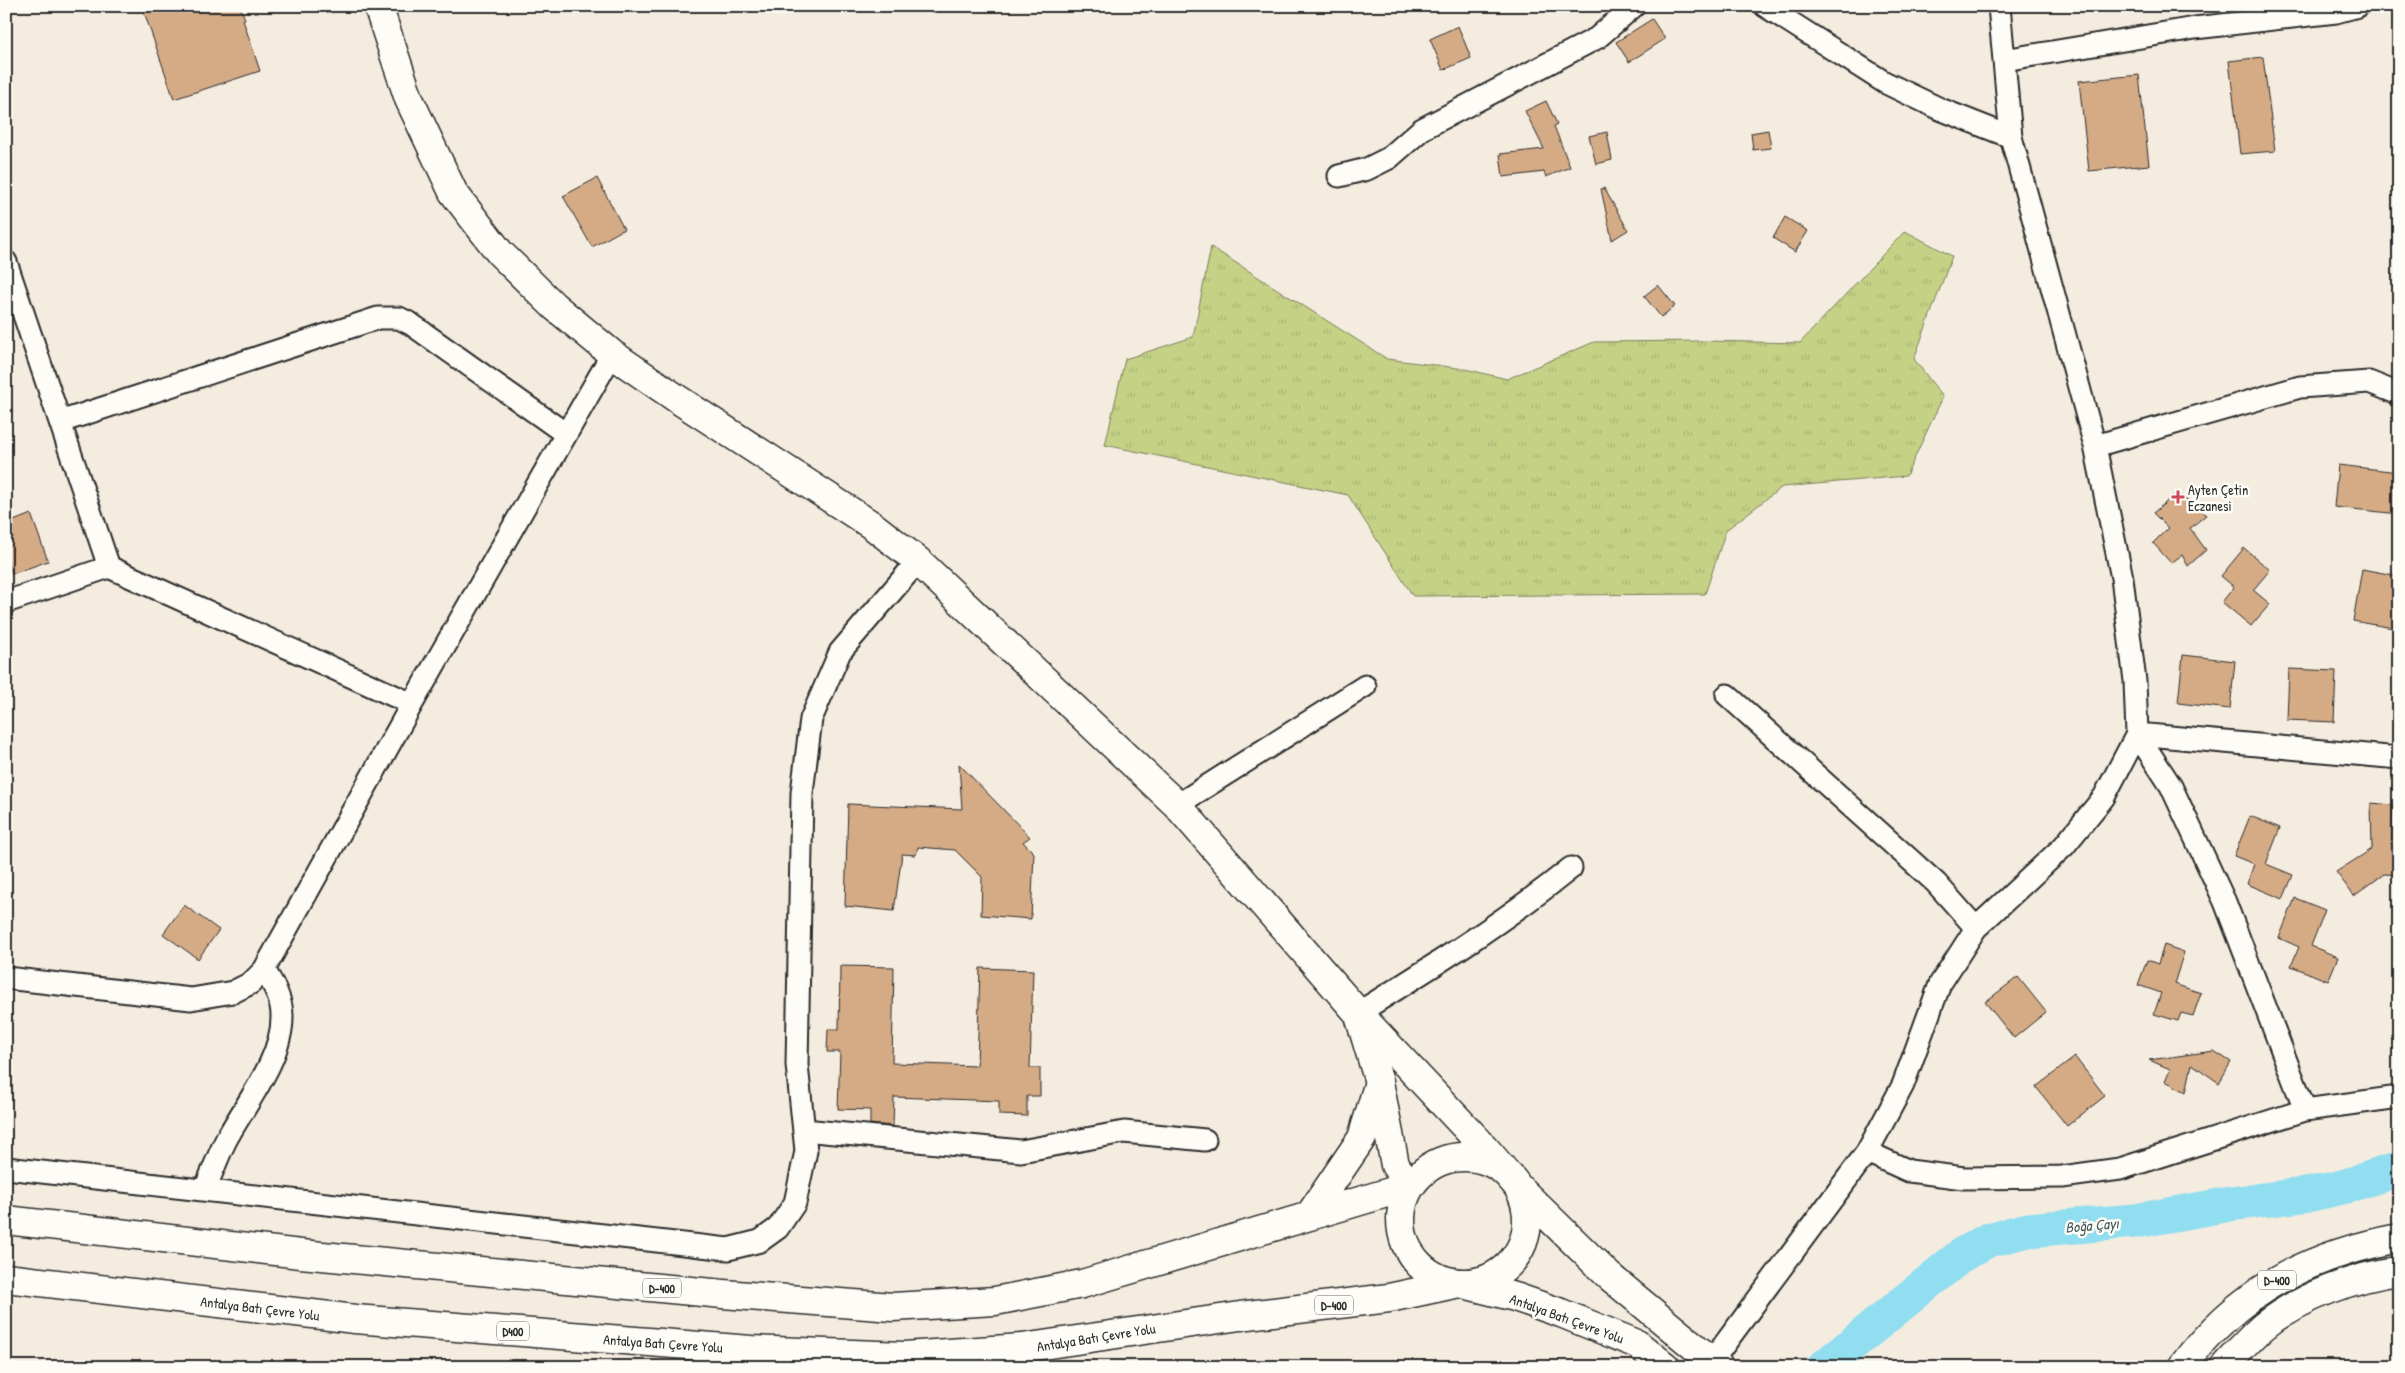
<svg xmlns="http://www.w3.org/2000/svg" width="2405" height="1373" viewBox="0 0 2405 1373" font-family="'Patrick Hand',sans-serif">
<defs>
<pattern id="grass-tufts" width="24" height="20" patternUnits="userSpaceOnUse" patternTransform="scale(1.25)"><rect width="24" height="20" fill="#c5d286"/><path d="M3 7l-1-3M5 7V3M7 7l1-3M15 17l-1-3M17 17v-4M19 17l1-3" fill="none" stroke="#a9b474"/></pattern>
</defs>
<rect width="100%" height="100%" fill="#f5ece0"/>
<filter id="ink" filterUnits="userSpaceOnUse"><feTurbulence type="fractalNoise" baseFrequency=".02" numOctaves="2"/><feDisplacementMap in="SourceGraphic" scale="10" xChannelSelector="R" yChannelSelector="G"/><feConvolveMatrix kernelMatrix="1 2 1 2 8 2 1 2 1" color-interpolation-filters="sRGB"/></filter>
<g filter="url(#ink)">
<path fill="url(#grass-tufts)" stroke="#787e58" d="M1905,231L1952,256L1914,359L1943,397L1906,476L1782,487L1726,530L1705,594L1413,596L1348,495L1105,445L1125,359L1193,337L1211,247L1387,359L1465,369L1507,379L1594,342L1704,341L1800,343Z"/>
<g fill="none" stroke-linecap="round" stroke-linejoin="round">
<path stroke="#90deef" stroke-width="35" d="M1824,1367L1963,1254L1988,1240L2028,1230L2135,1221L2230,1204L2312,1194L2346,1186L2399,1169"/>
</g>
<path fill="#d4ab85" stroke="#2b2b2b" d="M142,6H240L245,19L243,20L260,71L174,99Z
M1652,19L1665,39L1629,62L1616,42Z
M1458,26L1471,58L1443,70L1430,39Z
M2263,57L2275,151L2240,154L2229,61Z
M2139,75L2149,165L2089,171L2079,81Z
M1546,101L1557,124L1554,126L1570,167L1546,177L1544,172L1503,177L1500,154L1544,149L1525,111Z
M1768,130L1771,148L1753,150L1751,133Z
M1607,132L1612,160L1596,164L1589,136Z
M597,178L624,229L592,247L563,196Z
M1604,188L1628,230L1612,240L1601,189Z
M1785,217L1808,231L1795,252L1773,238Z
M1658,285L1675,306L1661,317L1644,296Z
M2338,465L2399,472V514L2334,507Z
M2176,494L2192,502L2206,515L2190,528L2206,550L2188,566L2182,555L2171,563L2153,543L2168,528L2153,513Z
M31,514L48,561L12,574L6,557V524Z
M2244,548L2270,570L2253,590L2270,604L2251,626L2222,602L2234,587L2221,576Z
M2362,569L2399,576V629L2353,621Z
M2183,655L2235,661L2230,709L2178,703Z
M2289,669L2336,671L2334,722L2287,720Z
M959,764L1030,837L1023,842L1034,853L1031,919L981,915L982,877L955,850L918,847L916,855L902,854L894,911L845,906L848,804L962,809Z
M2371,803L2393,805L2391,851L2399,852V875L2384,874L2354,896L2336,872L2372,849Z
M2250,816L2280,828L2266,864L2293,875L2283,899L2247,884L2254,864L2234,856Z
M2295,898L2325,910L2311,946L2338,957L2328,981L2291,966L2299,947L2279,938Z
M184,905L219,930L198,959L163,934Z
M2164,945L2184,952L2174,984L2201,993L2193,1016L2181,1013L2178,1021L2154,1014L2161,993L2138,985L2147,960L2158,964Z
M840,966L894,967L892,1063L977,1066L980,968L1033,970L1030,1068H1040V1096H1027V1116L999,1115V1101L894,1097L893,1126L870,1124V1110L838,1109L840,1052H827L828,1029H839Z
M2018,977L2046,1012L2014,1038L1985,1002Z
M2214,1051L2231,1062L2219,1083L2192,1064L2186,1092L2165,1081L2170,1069L2149,1060Z
M2075,1057L2105,1096L2067,1126L2036,1087Z"/>
<g fill="none" stroke-linecap="round" stroke-linejoin="round">
<defs>
<path id="minor" d="M1765,6L1884,82L1940,109L2011,137
M2004,60L2195,28L2336,12L2358,6
M1339,176L1367,169L1389,158L1422,129L1597,38L1634,6
M6,262L109,567
M60,422L378,318H399L411,324L566,434
M2095,446L2300,387L2369,382L2399,394
M6,602L109,567L412,704
M1727,695L1936,883L1976,928
M2137,734L2171,786L2225,902L2305,1110
M2137,734L2399,758
M1177,805L1365,686
M6,978L191,999L233,992L251,983L264,970L412,704L612,354
M1358,1013C1432,967 1504,922 1571,868
M804,1130L1021,1151L1124,1132L1205,1140
M1867,1152L1909,1171L1964,1178L2062,1177L2120,1169L2305,1110L2399,1097
M6,1168L728,1249L760,1241L778,1228L795,1203L806,1151L797,1065L802,793L811,719L840,652L918,561
M205,1189C212,1173 218,1156 226,1140C245,1104 283,1058 282,1016C282,999 273,983 264,970
M1712,1361L1867,1152L1903,1085L1940,984L1976,928L2064,846L2104,797L2137,734L2135,681L2122,578L2095,446L2011,137L1999,6"/>
<path id="major" d="M378,6L409,99L453,192L500,253L554,306L612,354L679,400L873,526L918,561L1177,805L1358,1013L1484,1147L1515,1183
M1360,1019L1379,1082L1395,1165L1410,1186"/>
<path id="highway" d="M1401 1220a63 63 0 1 1 126 0a63 63 0 1 1-126 0Z
M1519,1188L1609,1276L1719,1367
M1309,1216L1362,1138L1379,1082
M6,1220L301,1254L723,1294L893,1307L995,1301L1082,1284L1410,1186
M6,1278L355,1319L751,1350L904,1356L1022,1348L1240,1316L1389,1298L1459,1283L1515,1297L1561,1313L1637,1344L1666,1367
M2182,1367C2237,1291 2309,1255 2399,1238
M2224,1367C2237,1353 2250,1338 2264,1326C2298,1298 2356,1276 2399,1271"/>
</defs>
<use href="#minor" stroke="#2b2b2b" stroke-width="25"/>
<use href="#major" stroke="#2b2b2b" stroke-width="31"/>
<use href="#highway" stroke="#2b2b2b" stroke-width="31"/>
<use href="#minor" stroke="#fdfcf7" stroke-width="21"/>
<use href="#major" stroke="#fdfcf7" stroke-width="28"/>
<use href="#highway" stroke="#fdfcf7" stroke-width="28"/>
</g>
</g>
<path fill="#d1495b" stroke="#fdfcf7" stroke-width="2" d="M2175.5 489.5h5v5h5v5h-5v5h-5v-5h-5v-5h5z"/>
<g text-anchor="middle" dominant-baseline="central" stroke-width="5" stroke-linejoin="round" paint-order="stroke">
<g fill="#fdfcf7" stroke="#6a6a68" stroke-width="1">
<rect x="2258" y="1270.5" width="38" height="19" rx="4"/>
<rect x="643" y="1278.5" width="38" height="19" rx="4"/>
<rect x="1315" y="1295.5" width="38" height="19" rx="4"/>
<rect x="497" y="1321.5" width="32" height="19" rx="4"/>
</g>
<g font-size="12" font-weight="bold" fill="#2b2b2b">
<text x="2277" y="1280">D-400</text>
<text x="662" y="1288">D-400</text>
<text x="1334" y="1305">D-400</text>
<text x="513" y="1331">D400</text>
</g>
<g font-size="14" fill="#2b2b2b" stroke="#fdfcf7" text-anchor="start">
<text x="2188" y="489">Ayten Çetin<tspan x="2188" dy="16">Eczanesi</tspan></text>
</g>
<g font-size="14" fill="#2b2b2b" stroke="#fdfcf7">
<text transform="translate(260 1308) rotate(7)">Antalya Batı Çevre Yolu</text>
<text transform="translate(1567 1318) rotate(20)">Antalya Batı Çevre Yolu</text>
<text transform="translate(1096 1337) rotate(-9)">Antalya Batı Çevre Yolu</text>
<text transform="translate(663 1343) rotate(4)">Antalya Batı Çevre Yolu</text>
</g>
<g font-size="15" font-style="italic" fill="#44585c" stroke="#fdfcf7">
<text transform="translate(2092 1225) rotate(-5)">Boğa Çayı</text>
</g>
</g>
<rect width="2405" height="1373" fill="none" stroke="#fdfcf7" stroke-width="25"/>
<rect x="12" y="12" width="2380" height="1348" fill="none" stroke="#2b2b2b" stroke-width="2" filter="url(#ink)"/>
</svg>
